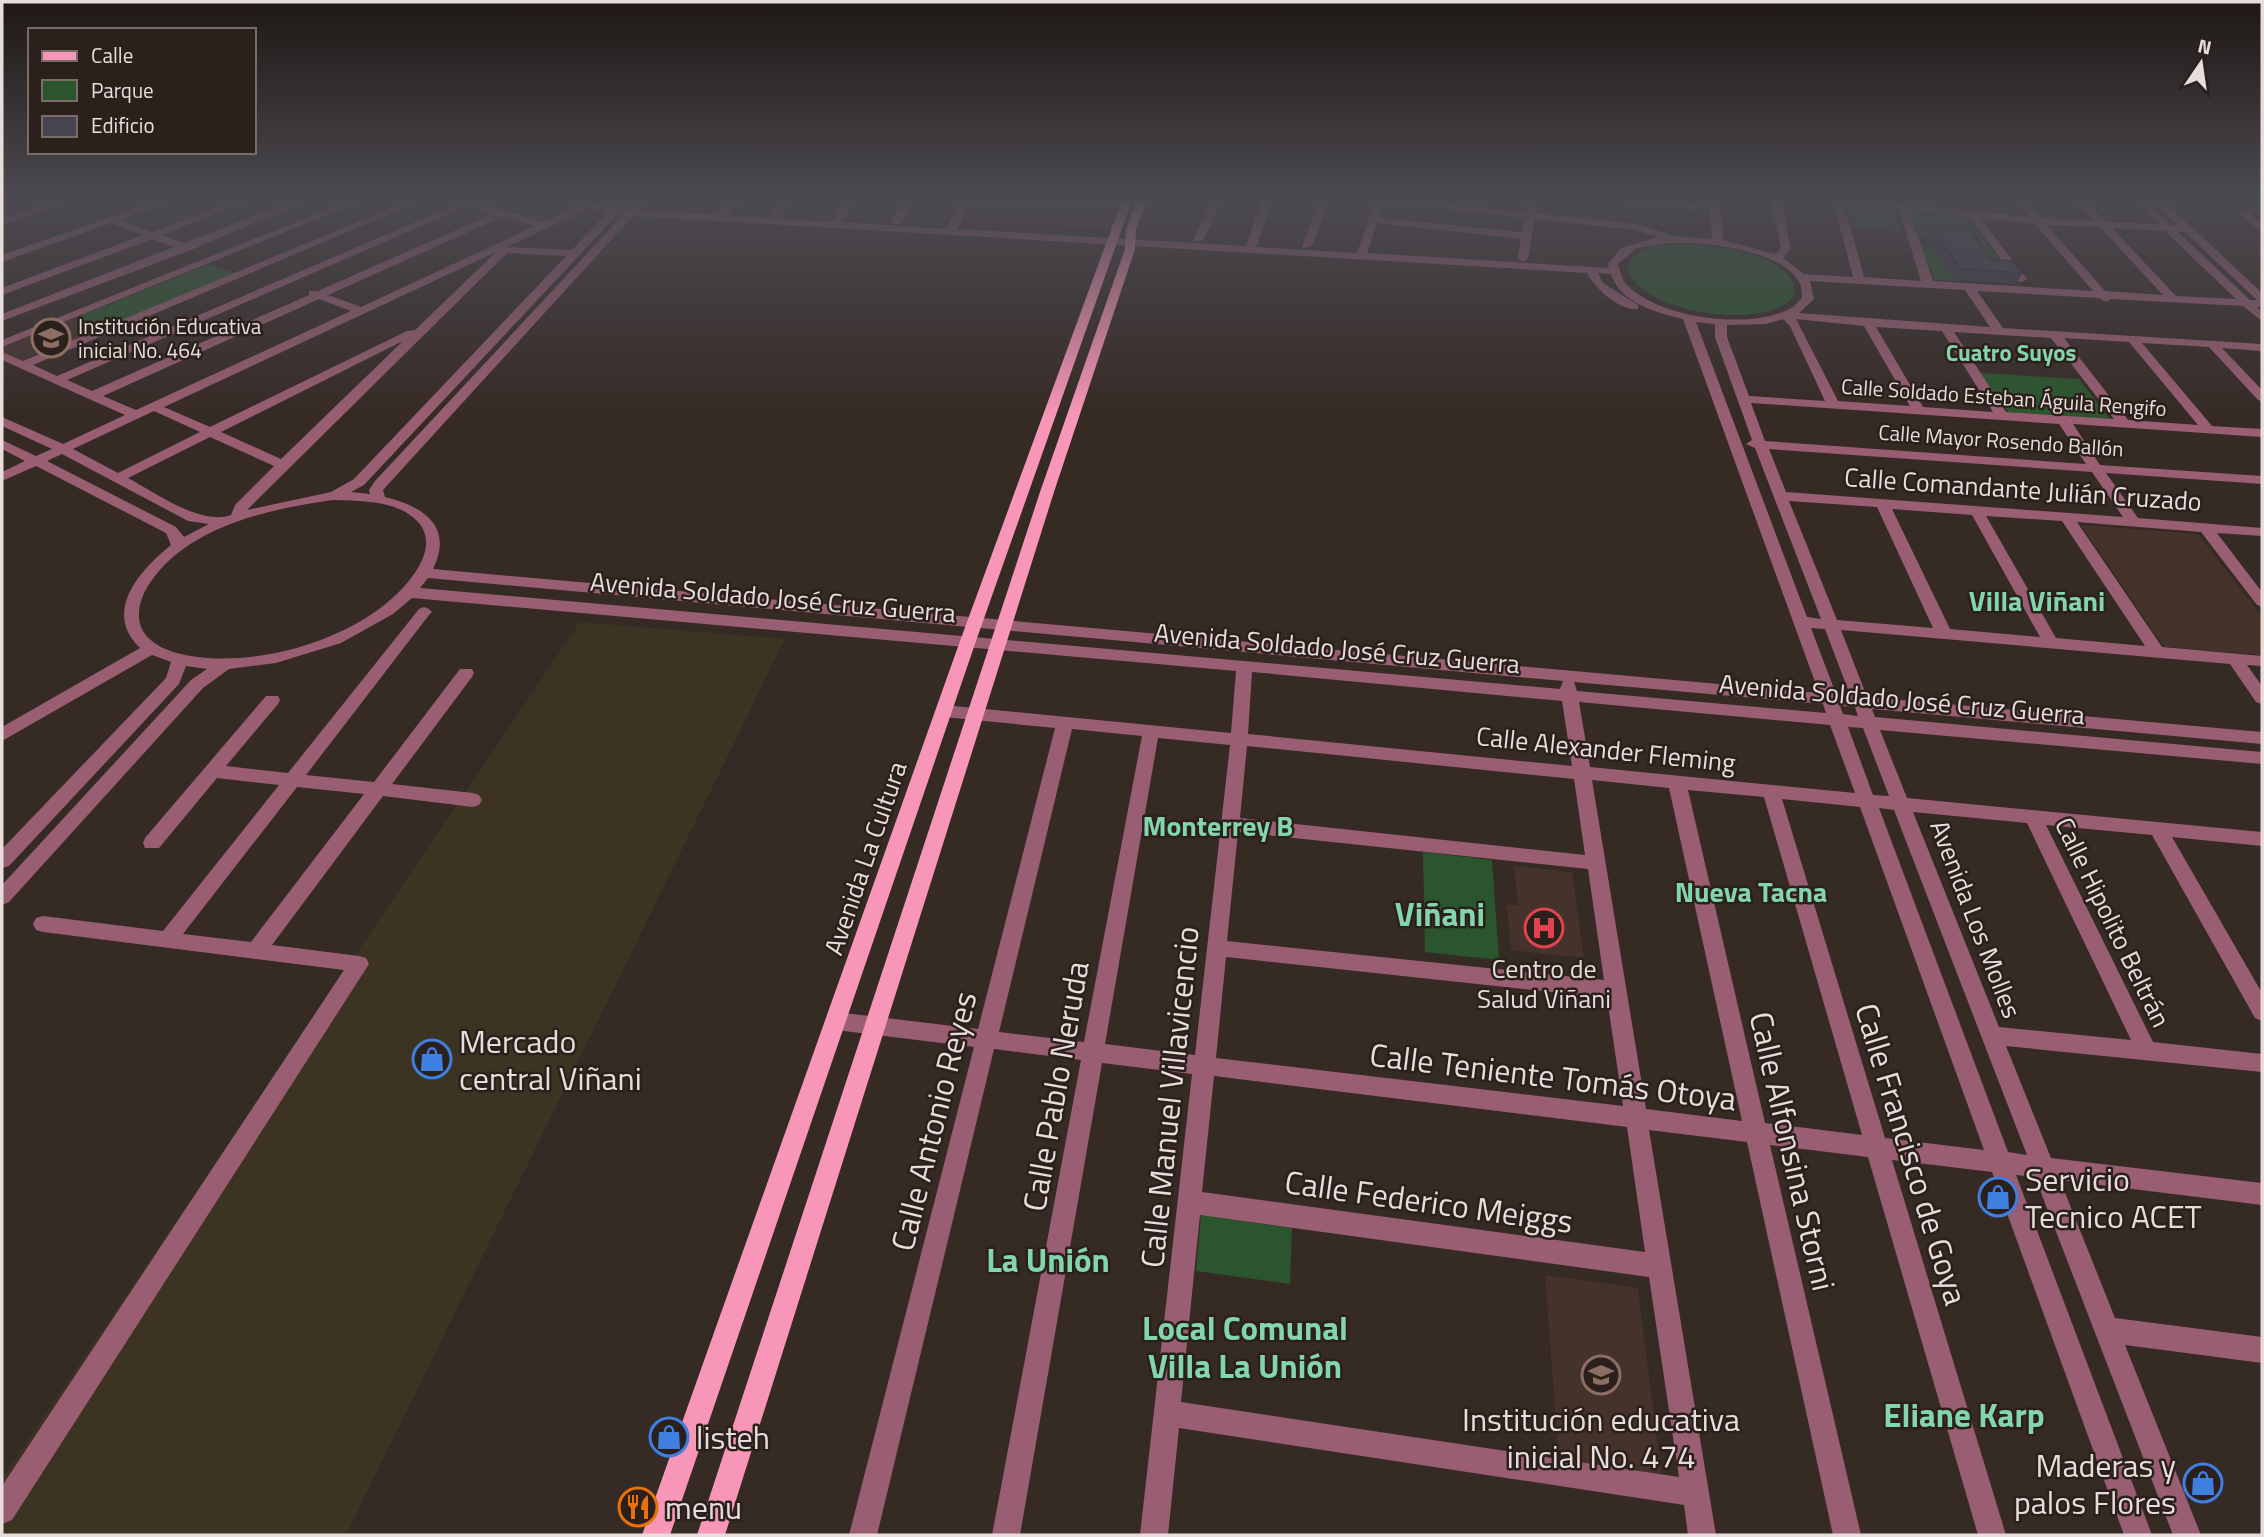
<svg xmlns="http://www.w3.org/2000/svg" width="2264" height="1537" viewBox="0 0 2264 1537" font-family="'Titillium Web',sans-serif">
<rect width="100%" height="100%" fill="#362a25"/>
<path fill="#3d3323" d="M580,622L785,639L346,1535H2V1479Z"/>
<path fill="#44322b" d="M973,200H1117L1108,229L962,221Z
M75,318L101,329L22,361L2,352V347Z
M2081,525L2198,534L2262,616V655L2164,647Z
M1514,866L1572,872L1584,958L1511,950L1507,905H1518Z
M1545,1275L1638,1288L1662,1479L1559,1462Z"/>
<path fill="#2b562d" d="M1847,205L1895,209L1902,232L1853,227Z
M1909,210L1967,217L2010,272L1944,263L1956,281L1935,280L1920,247L1972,252L1970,241L1916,235Z
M1678,244C1705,243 1802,254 1794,295C1770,333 1639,313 1628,269C1631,247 1660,245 1678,244Z
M209,264L235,273L101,329L75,318Z
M1980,373L2079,379L2110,419L2008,412Z
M1423,852L1492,860L1499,960L1425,952Z
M1201,1215L1292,1228L1290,1284L1196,1271Z"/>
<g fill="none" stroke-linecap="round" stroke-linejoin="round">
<path fill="#995e72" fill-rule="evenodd" d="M57,200H71L2,225V219Z
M158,200H172L121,220L152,232L236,200H250L162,235L184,243L296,200H309L191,250L2,321V314L174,247L152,239L2,295V288L143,235L111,223L2,262V255Z
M351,200H364L2,347V340Z
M410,200H423L33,365L57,376L457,204L451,200H467L543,222L579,206L559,200H578L613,207L620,200H630L622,209L628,210L637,200H647L638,210L716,215L730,200H740L727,216L832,222L846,200H856L842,222L947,229L961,200H971L957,229L1246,246L1262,200H1272L1256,247L1357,253L1375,200H1385L1379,218L1521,232L1524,218L1390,203L1385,200H1415L1524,212L1526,200H1536L1534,213L1637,224L1674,236L1712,239L1709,200H1719L1723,240L1775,254L1781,248L1771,200H1781L1791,249L1783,258L1804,274L1853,277L1833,200H1864L2029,217L2015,200H2025L2041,218L2094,221L2075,200H2085L2106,222L2159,224L2134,200H2144L2171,225H2178L2152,200H2163L2262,293V307H2257L2262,312V321L2243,306L2111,299L2106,302L2099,298L1977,291L2003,328L2262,344V351L2222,348L2262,390V401L2258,400L2209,347L2142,343L2212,426L2262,429V437L2073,424L2100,465L2262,476V484L2106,473L2138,518L2262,528V536L2217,533L2262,592V607L2257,605L2201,532L2077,522L2162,647L2262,656V666L2247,665L2262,686V704L2256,702L2230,664L1841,630L1867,697L2262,732V744L1872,709L1875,717L2262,752V764L1880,730L1907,798L2262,832V846L2172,837L2262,993V1021L2255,1018L2152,835L2046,825L2153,1042L2262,1054V1072L2006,1046L2051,1158L2262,1183V1205L2060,1180L2115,1318L2262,1337V1363L2125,1345L2201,1535H2173L2035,1177L2016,1175L2152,1535H2124L1992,1172L1892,1160L2006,1535H1978L1868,1157L1770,1145L1861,1535H1833L1747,1142L1649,1130L1716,1535H1688L1684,1505L1179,1428L1168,1535H1140L1192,1074L1102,1063L1020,1535H992L1081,1060L994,1049L877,1535H849L974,1047L836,1030L829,1027L826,1021L829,1015L836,1012L978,1029L1055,728L944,717L936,711L944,705L1231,733L1236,671L412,598L393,614L341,643L276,663L229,669L203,688L9,902L2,905V885L191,680L207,669L186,666L179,684L9,866L2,868V849L166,678L171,662L152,655L2,741V727L140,648C102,612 140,570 171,545L166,533L36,466L2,481V472L25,461L2,449V440L36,456L52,449L2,426V417L63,444L125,415L2,360V352L23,361ZM1844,204L1899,209L1921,281L1864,277ZM467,206L492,214L318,291H309V295L92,391L67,380ZM590,208L608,212L572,250L507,247ZM1909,210L1969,217L2018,281L2022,282L2027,279L1980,218L2035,224L2093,291L1933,281ZM618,214L623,215L375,481L369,490L370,494L351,492L364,485ZM633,216L1587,273C1595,288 1619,311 1638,309V305L1603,283L1598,273L1611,274C1620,303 1657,313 1683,319L1819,693L433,569C454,526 423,506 385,497L383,490ZM502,217L535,226L361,307L328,295ZM1534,219L1636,230L1658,237L1621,248L1608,264L1609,268L1367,253L1377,223L1521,239L1518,259L1523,262L1528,259ZM2047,225L2100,227L2163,295L2105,291ZM2112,228L2165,231L2236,299L2176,296ZM2178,232H2185L2257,300H2250ZM1671,243C1704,241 1782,250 1799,282C1802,287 1802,293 1802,298C1797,303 1792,309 1785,311C1744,329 1658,318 1626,284C1622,279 1620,271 1618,264L1637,248ZM496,252L415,330L407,331L210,427L164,407ZM507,253L566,256L354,479L331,492L247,510ZM1810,281L1965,290L1990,327L1799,313L1814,299ZM319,299L351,311L136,410L103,396ZM1783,319L1790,326L1825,401L1749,396L1727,337V325L1766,324ZM1796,319L1864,326L1910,406L1838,401ZM1696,322L1715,324V337L1752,440L1746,444L1755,448L1821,619L1807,617ZM1876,327L1942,331L1993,412L1923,407ZM1954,332L2051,338L2114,419L2006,412ZM2064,338L2129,342L2198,425L2128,420ZM403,341L281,459L221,432ZM1751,403L2059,424L2086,464L1765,441ZM154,411L200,432L118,473L73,449ZM210,437L274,466L235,505L231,515C201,526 154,492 128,478ZM1769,449L2092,472L2123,517L1786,492ZM62,454L188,521L209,524L184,537L176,527L47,461ZM333,500C358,501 389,500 410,515C449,542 408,587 383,606C336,642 267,662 207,658C186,656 159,652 145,634C136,622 138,606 144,593C178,528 267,509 333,500ZM1789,501L1877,507L1933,628L1837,620ZM1892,509L1972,515L2040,637L1950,629ZM1986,516L2062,521L2145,646L2056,638ZM428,578L1563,681L1560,689L420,588ZM1811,628L1825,629L1850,695L1836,694ZM1252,672L1562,701L1572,766L1248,734ZM1574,682L1823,704L1826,713L1577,691ZM1579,702L1830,725L1855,793L1590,767ZM1840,706L1855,707L1858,716L1843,714ZM1848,727L1863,728L1889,796L1873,795ZM1072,729L1142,736L1084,1042L999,1032ZM1158,738L1230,745L1195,1055L1105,1044ZM1247,746L1574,779L1585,855L1240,818ZM1592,780L1669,788L1742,1121L1646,1109ZM1688,790L1764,797L1862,1135L1765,1123ZM1782,799L1860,807L1984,1150L1885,1138ZM1879,808L1894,810L2027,1155L2008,1152ZM1913,812L2027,823L2131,1040L1999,1027ZM1238,832L1588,869L1604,980L1227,941ZM1226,957L1607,998L1623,1106L1216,1058ZM1214,1076L1627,1127L1645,1252L1202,1192ZM1200,1215L1649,1277L1679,1477L1181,1402Z
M782,200H792L780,217H772L771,215Z
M904,200H914L900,224H892L891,222Z
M1213,200H1223L1203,240L1194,242L1193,240Z
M1320,200H1330L1312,246L1303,248L1302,246Z
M1618,200L1696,204L1701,207L1696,210L1623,203Z
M2239,210H2247L2262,224V232L2239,214Z
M424,607L429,609L432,612L429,615L306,775L374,782L460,669H472L474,673L472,677L392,784L473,793L479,795L482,800L479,805L473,807L383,796L272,945L359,956L366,958L369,964L12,1520L2,1524V1486L344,970L43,932L36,930L33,924L36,918L43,916L163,931L279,785L217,778L159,848H145L143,843L145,838L266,696H278L280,700L278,704L226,766L288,773L419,609ZM297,787L364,794L251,942L183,934Z"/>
<path fill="#f796b6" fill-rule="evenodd" d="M1122,200H1132L976,641L670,1535H642L960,641Z
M1137,200H1147L1136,229L1135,249L1054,492L725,1535H697L1040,492L1125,249L1126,229Z"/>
</g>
<path fill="#3d3a46" d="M1928,226L1986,254L1993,260L2022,273L2016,284L1955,280L1924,237Z"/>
<path fill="#474451" stroke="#323039" stroke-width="2" d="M1928,226L1972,231L1986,254L1993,260L2013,261L2022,273L1961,269Z"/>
<linearGradient id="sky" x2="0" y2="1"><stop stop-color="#1e1714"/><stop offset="0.48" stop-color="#4c4a51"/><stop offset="1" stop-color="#4c4a51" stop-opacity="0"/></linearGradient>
<rect width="2264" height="415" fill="url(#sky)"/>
<defs>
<symbol id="school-ring" viewBox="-11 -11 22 22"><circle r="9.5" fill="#2c201c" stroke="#8d6e63" stroke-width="1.5"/><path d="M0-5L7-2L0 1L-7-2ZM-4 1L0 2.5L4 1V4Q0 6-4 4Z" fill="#8d6e63"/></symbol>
<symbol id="hospital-ring" viewBox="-11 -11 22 22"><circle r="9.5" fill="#2c201c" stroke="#e0444e" stroke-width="1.5"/><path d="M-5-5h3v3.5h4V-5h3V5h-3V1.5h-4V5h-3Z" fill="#e0444e"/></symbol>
<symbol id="shop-ring" viewBox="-11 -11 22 22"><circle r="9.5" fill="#2c201c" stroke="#3f7fe0" stroke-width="1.5"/><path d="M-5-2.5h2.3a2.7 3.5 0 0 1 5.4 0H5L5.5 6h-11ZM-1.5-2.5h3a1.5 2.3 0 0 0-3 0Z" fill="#3f7fe0"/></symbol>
<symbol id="restaurant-ring" viewBox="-11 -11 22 22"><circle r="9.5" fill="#2c201c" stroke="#e8710a" stroke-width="1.5"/><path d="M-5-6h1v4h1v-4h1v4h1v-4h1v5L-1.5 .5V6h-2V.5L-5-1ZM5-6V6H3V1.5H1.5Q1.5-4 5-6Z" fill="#e8710a"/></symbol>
</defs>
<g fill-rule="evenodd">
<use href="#school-ring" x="29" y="316" width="44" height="44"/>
<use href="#hospital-ring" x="1522" y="906" width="44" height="44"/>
<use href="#shop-ring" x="410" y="1037" width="44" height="44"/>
<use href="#shop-ring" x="1976" y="1175" width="44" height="44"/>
<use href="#school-ring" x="1579" y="1353" width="44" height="44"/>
<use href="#shop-ring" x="647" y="1415" width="44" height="44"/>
<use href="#shop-ring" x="2181" y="1461" width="44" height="44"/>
<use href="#restaurant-ring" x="616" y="1485" width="44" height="44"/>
</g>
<g text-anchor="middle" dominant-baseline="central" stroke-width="5" stroke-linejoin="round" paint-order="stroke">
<g font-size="21" fill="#e7dedb" stroke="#2c201c" text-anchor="start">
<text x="78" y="326">Institución Educativa<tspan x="78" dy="24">inicial No. 464</tspan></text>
</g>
<g font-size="21" fill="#e7dedb" stroke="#2c201c">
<text transform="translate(2004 397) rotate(4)">Calle Soldado Esteban Águila Rengifo</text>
<text transform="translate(2001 440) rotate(4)">Calle Mayor Rosendo Ballón</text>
</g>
<g font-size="23" font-weight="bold" fill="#83d5ab" stroke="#2c201c">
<text x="2011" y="352">Cuatro Suyos</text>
</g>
<g font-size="26" fill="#e7dedb" stroke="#2c201c">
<text transform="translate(2023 489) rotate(4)">Calle Comandante Julián Cruzado</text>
<text transform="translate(773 597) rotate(5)">Avenida Soldado José Cruz Guerra</text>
<text transform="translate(1337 648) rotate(5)">Avenida Soldado José Cruz Guerra</text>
<text transform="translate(1902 699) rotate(5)">Avenida Soldado José Cruz Guerra</text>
<text transform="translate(1606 749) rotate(6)">Calle Alexander Fleming</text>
<text transform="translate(865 858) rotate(-71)">Avenida La Cultura</text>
<text transform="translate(1976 919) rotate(69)">Avenida Los Molles</text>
<text transform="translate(2113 922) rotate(64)">Calle Hipolito Beltrán</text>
</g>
<g font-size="26" fill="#e7dedb" stroke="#2c201c">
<text x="1544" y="968">Centro de<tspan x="1544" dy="30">Salud Viñani</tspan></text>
</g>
<g font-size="28" font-weight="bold" fill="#83d5ab" stroke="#2c201c">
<text x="2037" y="600">Villa Viñani</text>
<text x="1218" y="825">Monterrey B</text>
<text x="1751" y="891">Nueva Tacna</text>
</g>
<g font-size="32" fill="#e7dedb" stroke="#2c201c" text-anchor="start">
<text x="459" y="1041">Mercado<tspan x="459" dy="37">central Viñani</tspan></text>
<text x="2025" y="1179">Servicio<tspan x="2025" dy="37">Tecnico ACET</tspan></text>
<text x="1601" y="1419" text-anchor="middle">Institución educativa<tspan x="1601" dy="37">inicial No. 474</tspan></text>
<text x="696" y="1437">listeh</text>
<text x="2176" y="1465" text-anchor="end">Maderas y<tspan x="2176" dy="37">palos Flores</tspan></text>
<text x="665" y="1507">menu</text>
</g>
<g font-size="32" fill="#e7dedb" stroke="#2c201c">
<text transform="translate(1553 1076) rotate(7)">Calle Teniente Tomás Otoya</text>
<text transform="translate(1055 1086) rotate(-80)">Calle Pablo Neruda</text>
<text transform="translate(1169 1097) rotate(-84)">Calle Manuel Villavicencio</text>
<text transform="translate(933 1121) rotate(-76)">Calle Antonio Reyes</text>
<text transform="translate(1793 1151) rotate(77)">Calle Alfonsina Storni</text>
<text transform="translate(1912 1154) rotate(73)">Calle Francisco de Goya</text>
<text transform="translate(1429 1201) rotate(8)">Calle Federico Meiggs</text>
</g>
<g font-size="33" font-weight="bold" fill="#83d5ab" stroke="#2c201c">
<text x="1440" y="914">Viñani</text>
</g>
<g font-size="33" font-weight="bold" fill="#83d5ab" stroke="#2c201c">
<text x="1048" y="1260">La Unión</text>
<text x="1245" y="1328">Local Comunal<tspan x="1245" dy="38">Villa La Unión</tspan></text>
<text x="1964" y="1415">Eliane Karp</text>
</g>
</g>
<rect width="2264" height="1537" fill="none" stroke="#e7dedb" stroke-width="7"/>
<rect x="28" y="28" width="228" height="126" fill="#2c201c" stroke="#776c68" stroke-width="2"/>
<rect x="42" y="51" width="35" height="10" fill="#f796b6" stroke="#776c68" stroke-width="2"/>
<text x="91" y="63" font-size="21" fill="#e7dedb">Calle</text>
<rect x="42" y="80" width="35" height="21" fill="#2b562d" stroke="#776c68" stroke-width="2"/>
<text x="91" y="98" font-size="21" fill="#e7dedb">Parque</text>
<rect x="42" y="116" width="35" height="21" fill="#474451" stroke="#776c68" stroke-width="2"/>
<text x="91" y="133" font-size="21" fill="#e7dedb">Edificio</text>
<g transform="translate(2201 63) rotate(13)" stroke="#2c201c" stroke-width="5" paint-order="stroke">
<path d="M0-5L12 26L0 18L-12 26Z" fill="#e7dedb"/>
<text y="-10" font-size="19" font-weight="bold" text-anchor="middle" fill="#e7dedb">N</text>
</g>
</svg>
